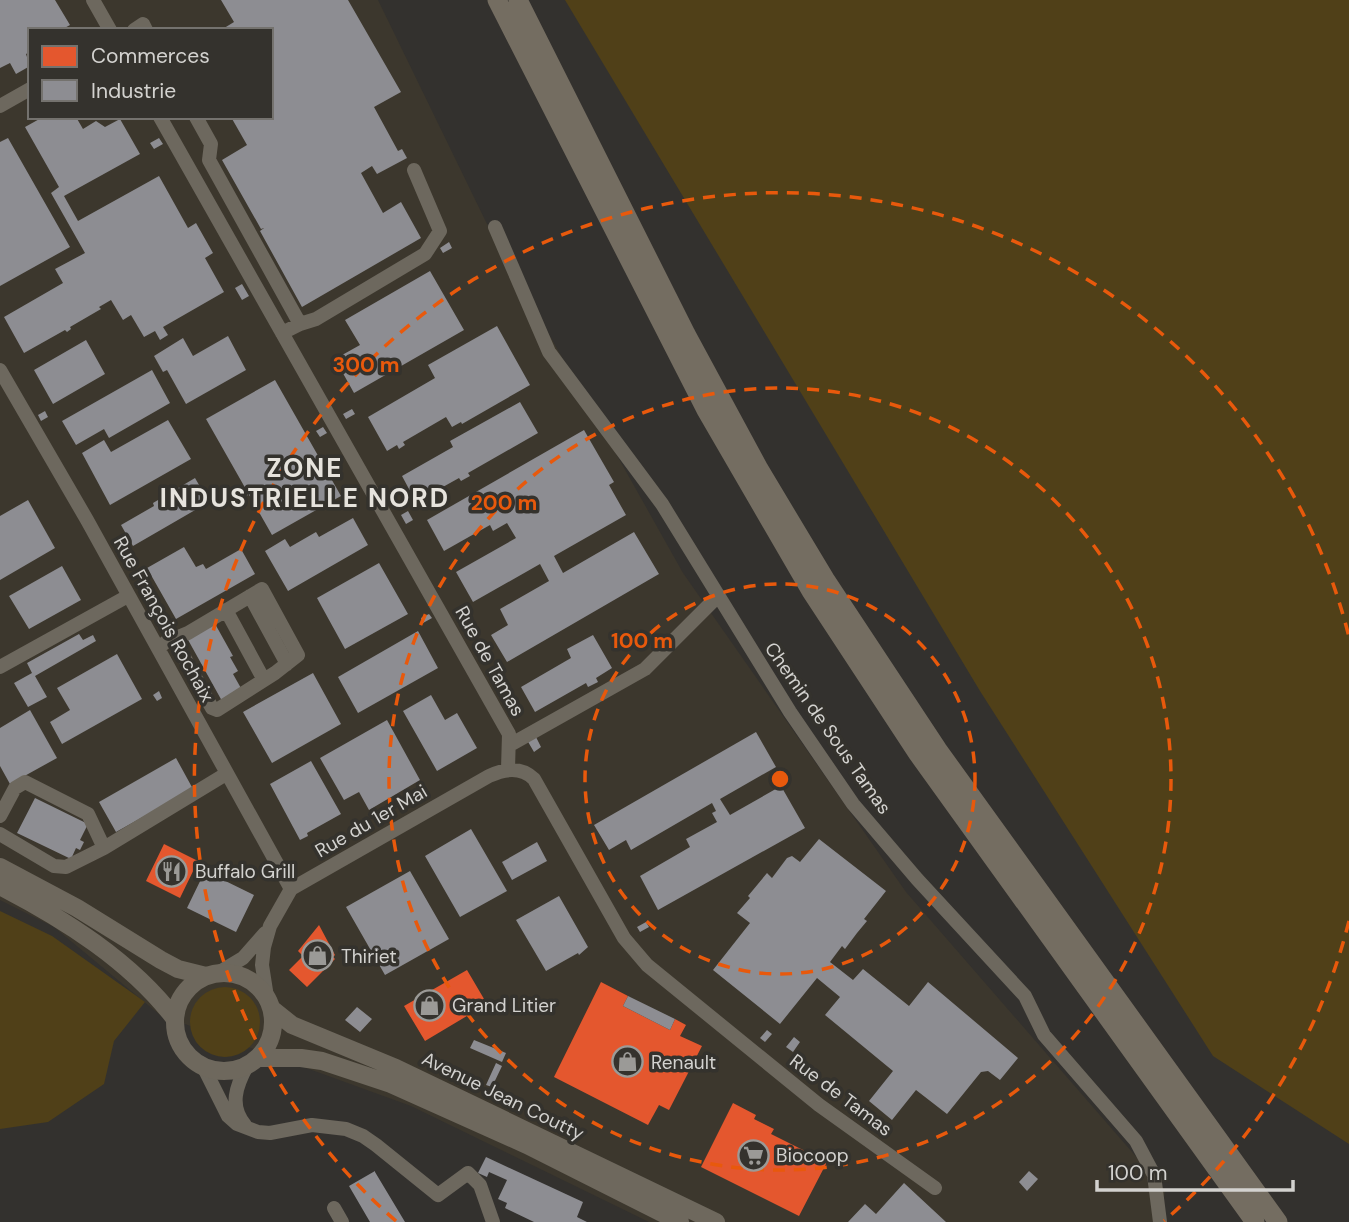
<svg xmlns="http://www.w3.org/2000/svg" width="1349" height="1222" viewBox="0 0 1349 1222" font-family="'DM Sans',sans-serif">
<rect width="100%" height="100%" fill="#33312e"/>
<path fill="#3c372d" fill-rule="evenodd" d="M0,0H378L486,222L683,573L906,892L1165,1190L1161,1222H649L411,1106L160,1015L54,927L0,900ZM30,30H271V117H30Z"/>
<path fill="#504018" d="M565,0H1349V1144L1213,1056L980,691Z
M0,911L52,936L145,1002L114,1041L104,1084L48,1122L0,1129Z
M190 1022a35 35 0 1 1 70 0a35 35 0 1 1-70 0Z"/>
<path fill="#e4572e" d="M164,844L198,861L180,898L146,881Z
M319,925L335,955L333,957L335,959L307,987L289,970L303,956L298,951Z
M467,970L487,1004L425,1041L404,1006Z
M601,982L628,996L623,1006L670,1030L675,1019L686,1025L680,1036L702,1046L669,1110L659,1105L648,1125L554,1077Z
M733,1103L756,1115L754,1119L774,1129L771,1134L827,1162L799,1216L701,1167Z"/>
<path fill="#8d8d92" d="M0,0H55L70,25L61,30H30V52L26,54L30,66L16,74L10,63L0,68Z
M221,0H348L401,92L374,107L398,151L402,149L407,158L377,174L372,166L361,173L383,213L401,202L421,238L302,307L260,231L264,228L261,229L222,160L247,145L231,117H271V30H221L234,22Z
M43,117H76L83,129L96,121L105,127L120,119L140,154L64,196L78,221L159,176L188,228L196,223L213,253L205,258L224,292L163,327L168,335L160,340L155,331L144,337L131,315L123,320L111,300L99,307L101,309L70,327L71,329L67,332L65,330L24,353L4,317L63,283L55,269L85,253L51,193L59,187L25,127Z
M8,138L70,247L0,286V142Z
M159,138L163,144L154,149L150,143Z
M449,242L452,248L443,253L440,248Z
M430,271L464,330L354,393L335,359L360,345L345,320Z
M242,284L249,296L242,300L235,288Z
M497,326L530,385L462,424L461,422L452,427L446,417L403,442L405,445L399,449L397,445L387,451L368,417L435,378L428,365Z
M228,336L246,370L186,404L167,370L163,372L154,356L183,338L193,356Z
M86,340L105,374L53,404L34,370Z
M152,370L170,403L109,438L104,429L76,445L62,421Z
M275,380L341,496L272,535L206,419Z
M520,402L538,433L468,473L470,476L461,481L459,478L416,502L402,476L453,447L450,441Z
M352,409L355,414L346,419L343,414Z
M45,411L48,417L41,421L38,415Z
M168,420L191,459L110,505L82,453L104,440L111,452Z
M323,427L327,433L320,437L316,431Z
M584,430L614,482L609,485L626,515L554,556L563,573L634,532L659,574L507,662L491,635L508,625L500,609L549,581L540,564L473,602L456,572L516,538L507,523L493,531L490,525L444,551L427,520Z
M195,478L209,502L133,546L121,525L154,506L153,503Z
M242,486L248,495L243,498L237,488Z
M28,500L55,548L0,580V516Z
M408,511L413,520L406,524L401,515Z
M353,518L368,545L288,591L265,551L285,539L290,547L316,532L319,537Z
M184,547L196,567L203,564L206,569L241,549L255,574L176,619L147,568Z
M379,563L408,614L345,649L317,598Z
M62,566L81,600L29,629L9,596Z
M429,614L432,618L423,623L421,618Z
M214,622L233,656L230,657L238,671L233,674L242,690L222,701L187,638Z
M418,631L438,668L358,713L338,677Z
M79,634L83,640L93,635L96,641L35,676L47,697L28,707L14,683L32,673L27,663Z
M593,635L612,668L596,678L598,682L588,687L586,683L535,712L521,687L571,658L567,649Z
M117,654L142,699L62,744L50,722L70,710L57,688Z
M313,673L341,724L272,763L243,712Z
M159,691L162,698L157,701L153,695Z
M431,695L445,720L457,713L477,748L437,771L403,711Z
M30,710L57,758L10,784L0,766V728Z
M387,720L420,780L369,810L359,792L344,800L320,758Z
M756,732L776,767L720,799L730,815L781,786L805,828L658,910L640,876L690,847L686,839L717,822L712,813L716,811L712,803L631,850L626,840L609,850L594,825Z
M535,735L541,747L534,752L527,740Z
M176,758L193,789L116,832L99,802Z
M311,761L341,814L307,833L308,836L300,840L270,784Z
M425,790L430,797L424,801L420,793Z
M35,798L88,824L80,840L84,842L80,850L76,848L71,859L17,833Z
M471,829L507,891L460,917L425,856Z
M819,839L886,891L864,919L867,921L857,933L845,949L842,946L830,962L853,980L863,969L909,1006L928,982L1018,1058L1000,1080L988,1071L981,1072L947,1114L916,1090L892,1120L869,1101L893,1071L825,1015L840,997L817,978L780,1024L713,970L750,923L737,913L750,898L748,896L767,873L772,878L787,858L792,856L800,862Z
M537,842L547,861L512,880L502,862Z
M205,871L254,895L236,932L187,908Z
M410,871L449,939L385,975L346,907Z
M559,896L588,947L579,955L578,953L546,971L516,920Z
M646,922L649,927L640,932L637,927Z
M628,996L675,1019L670,1030L623,1006Z
M357,1007L372,1019L360,1032L345,1020Z
M767,1030L772,1034L765,1042L760,1038Z
M794,1037L800,1042L793,1052L786,1047Z
M474,1040L506,1053L502,1062L470,1048Z
M496,1063L502,1066L492,1087L486,1085Z
M486,1157L583,1202L577,1217L587,1222H534L505,1208L507,1203L498,1199L507,1180L489,1172L487,1177L478,1173Z
M375,1171V1172L405,1222H370L349,1186Z
M1029,1171L1038,1179L1027,1191L1019,1182Z
M904,1183L946,1222H848L865,1204L876,1214Z"/>
<g fill="none" stroke-linecap="round" stroke-linejoin="round">
<path stroke="#6d685e" stroke-width="14" d="M93,0L110,30
M134,30L143,24L146,30
M0,106L30,89
M160,117L509,734L508,769
M196,117L211,144L209,160L300,324L282,333
M495,227L549,352L662,504L790,712L853,804L917,879L1025,996L1044,1035L1136,1141L1154,1175L1160,1222
M300,324L316,319L425,254L440,231L414,170
M0,370L87,520L291,889
M250,596L287,664
M226,610L264,680
M158,648L166,642L188,633L262,589L298,655L275,673L217,710L212,708L174,639
M0,667L128,596
M510,745L645,669L717,597
M0,816L15,788L25,782L88,814L104,848
M0,834L54,866L66,867L104,848L226,774
M218,973L243,958L265,933
M267,997L262,965L264,947L270,926L291,889L489,776C504,769 521,766 534,779L624,938L647,965L819,1105L935,1188
M204,1068L228,1116L237,1124L258,1132L270,1133L312,1125L346,1129L363,1136L376,1145L438,1195L468,1173L480,1185L493,1222
M245,1125C229,1106 236,1086 247,1066
M334,1208L342,1222"/>
<path stroke="#6e685d" stroke-width="18" d="M0,867L77,908L161,960L178,969L206,976
M0,886C64,919 131,961 175,1019
M175 1022a49 49 0 1 1 98 0a49 49 0 1 1-98 0Z
M272,1009L292,1025L396,1068L716,1222
M258,1058H301L322,1061L391,1084L527,1145L680,1222"/>
<path stroke="#746d61" stroke-width="19" d="M497,0L706,410L811,591L918,754L1255,1222
M518,0L686,334L759,469L825,579L938,750L1278,1222"/>
</g>
<g fill="none" stroke="#e8590c" stroke-width="3.5" stroke-dasharray="12 9">
<circle cx="780" cy="779" r="195"/>
<circle cx="780" cy="779" r="391"/>
<path d="M1349 921A586 586 0 0 1 1164 1221M396 1221A586 586 0 1 1 1349 637"/>
</g>
<defs>
<symbol id="restaurant-ring" viewBox="-11 -11 22 22"><circle r="9.5" fill="#34322d" stroke="#9b9a97" stroke-width="1.5"/><path d="M-5-6h1v4h1v-4h1v4h1v-4h1v5L-1.5 .5V6h-2V.5L-5-1ZM5-6V6H3V1.5H1.5Q1.5-4 5-6Z" fill="#9b9a97"/></symbol>
<symbol id="shop-ring" viewBox="-11 -11 22 22"><circle r="9.5" fill="#34322d" stroke="#9b9a97" stroke-width="1.5"/><path d="M-5-2.5h2.3a2.7 3.5 0 0 1 5.4 0H5L5.5 6h-11ZM-1.5-2.5h3a1.5 2.3 0 0 0-3 0Z" fill="#9b9a97"/></symbol>
<symbol id="supermarket-ring" viewBox="-11 -11 22 22"><circle r="9.5" fill="#34322d" stroke="#9b9a97" stroke-width="1.5"/><path d="M-6-5.5h2.5l.6 2H6L4.5 2H-2.5L-4.4-4H-6ZM-1.5 3.2a1.3 1.3 0 1 0 .1 0ZM3 3.2a1.3 1.3 0 1 0 .1 0Z" fill="#9b9a97"/></symbol>
</defs>
<g fill-rule="evenodd">
<use href="#restaurant-ring" x="154" y="854" width="35" height="35"/>
<use href="#shop-ring" x="300" y="938" width="35" height="35"/>
<use href="#shop-ring" x="412" y="988" width="35" height="35"/>
<use href="#shop-ring" x="610" y="1044" width="35" height="35"/>
<use href="#supermarket-ring" x="736" y="1138" width="35" height="35"/>
</g>
<g text-anchor="middle" dominant-baseline="central" stroke-width="7" stroke-linejoin="round" paint-order="stroke">
<g font-size="19" fill="#d3d2cf" stroke="#34322d">
<text transform="translate(164 619) rotate(61)">Rue François Rochaix</text>
<text transform="translate(490 661) rotate(61)">Rue de Tamas</text>
<text transform="translate(828 728) rotate(55)">Chemin de Sous Tamas</text>
<text transform="translate(371 821) rotate(-30)">Rue du 1er Mai</text>
<text transform="translate(841 1095) rotate(37)">Rue de Tamas</text>
<text transform="translate(503 1096) rotate(26)">Avenue Jean Coutty</text>
</g>
<g font-size="19" fill="#d3d2cf" stroke="#34322d" text-anchor="start">
<text x="195" y="871">Buffalo Grill</text>
<text x="341" y="956">Thiriet</text>
<text x="452" y="1005">Grand Litier</text>
<text x="651" y="1062">Renault</text>
<text x="776" y="1155">Biocoop</text>
</g>
<g font-size="26" font-weight="bold" letter-spacing="2" fill="#e6e3dd" stroke="#34322d">
<text x="305" y="468">ZONE<tspan x="305" dy="30">INDUSTRIELLE NORD</tspan></text>
</g>
</g>
<circle cx="780" cy="779" r="10" fill="#e8590c" stroke="#34322d" stroke-width="3.5"/>
<g font-size="21" text-anchor="middle" font-weight="bold" fill="#e8590c" stroke="#34322d" stroke-width="7" stroke-linejoin="round" paint-order="stroke">
<text x="366" y="372">300 m</text>
<text x="504" y="510">200 m</text>
<text x="642" y="648">100 m</text>
</g>
<rect x="28" y="28" width="245" height="91" fill="#34322d" stroke="#74726e" stroke-width="2"/>
<rect x="42" y="46" width="35" height="21" fill="#e4572e" stroke="#74726e" stroke-width="2"/>
<text x="91" y="63" font-size="21" fill="#d3d2cf">Commerces</text>
<rect x="42" y="80" width="35" height="21" fill="#8d8d92" stroke="#74726e" stroke-width="2"/>
<text x="91" y="98" font-size="21" fill="#d3d2cf">Industrie</text>
<path d="M1097 1180v10h196v-10" fill="none" stroke="#d3d2cf" stroke-width="3.5"/>
<text x="1108" y="1180" font-size="21" fill="#d3d2cf" stroke="#34322d" stroke-width="5" paint-order="stroke">100 m</text>
</svg>
